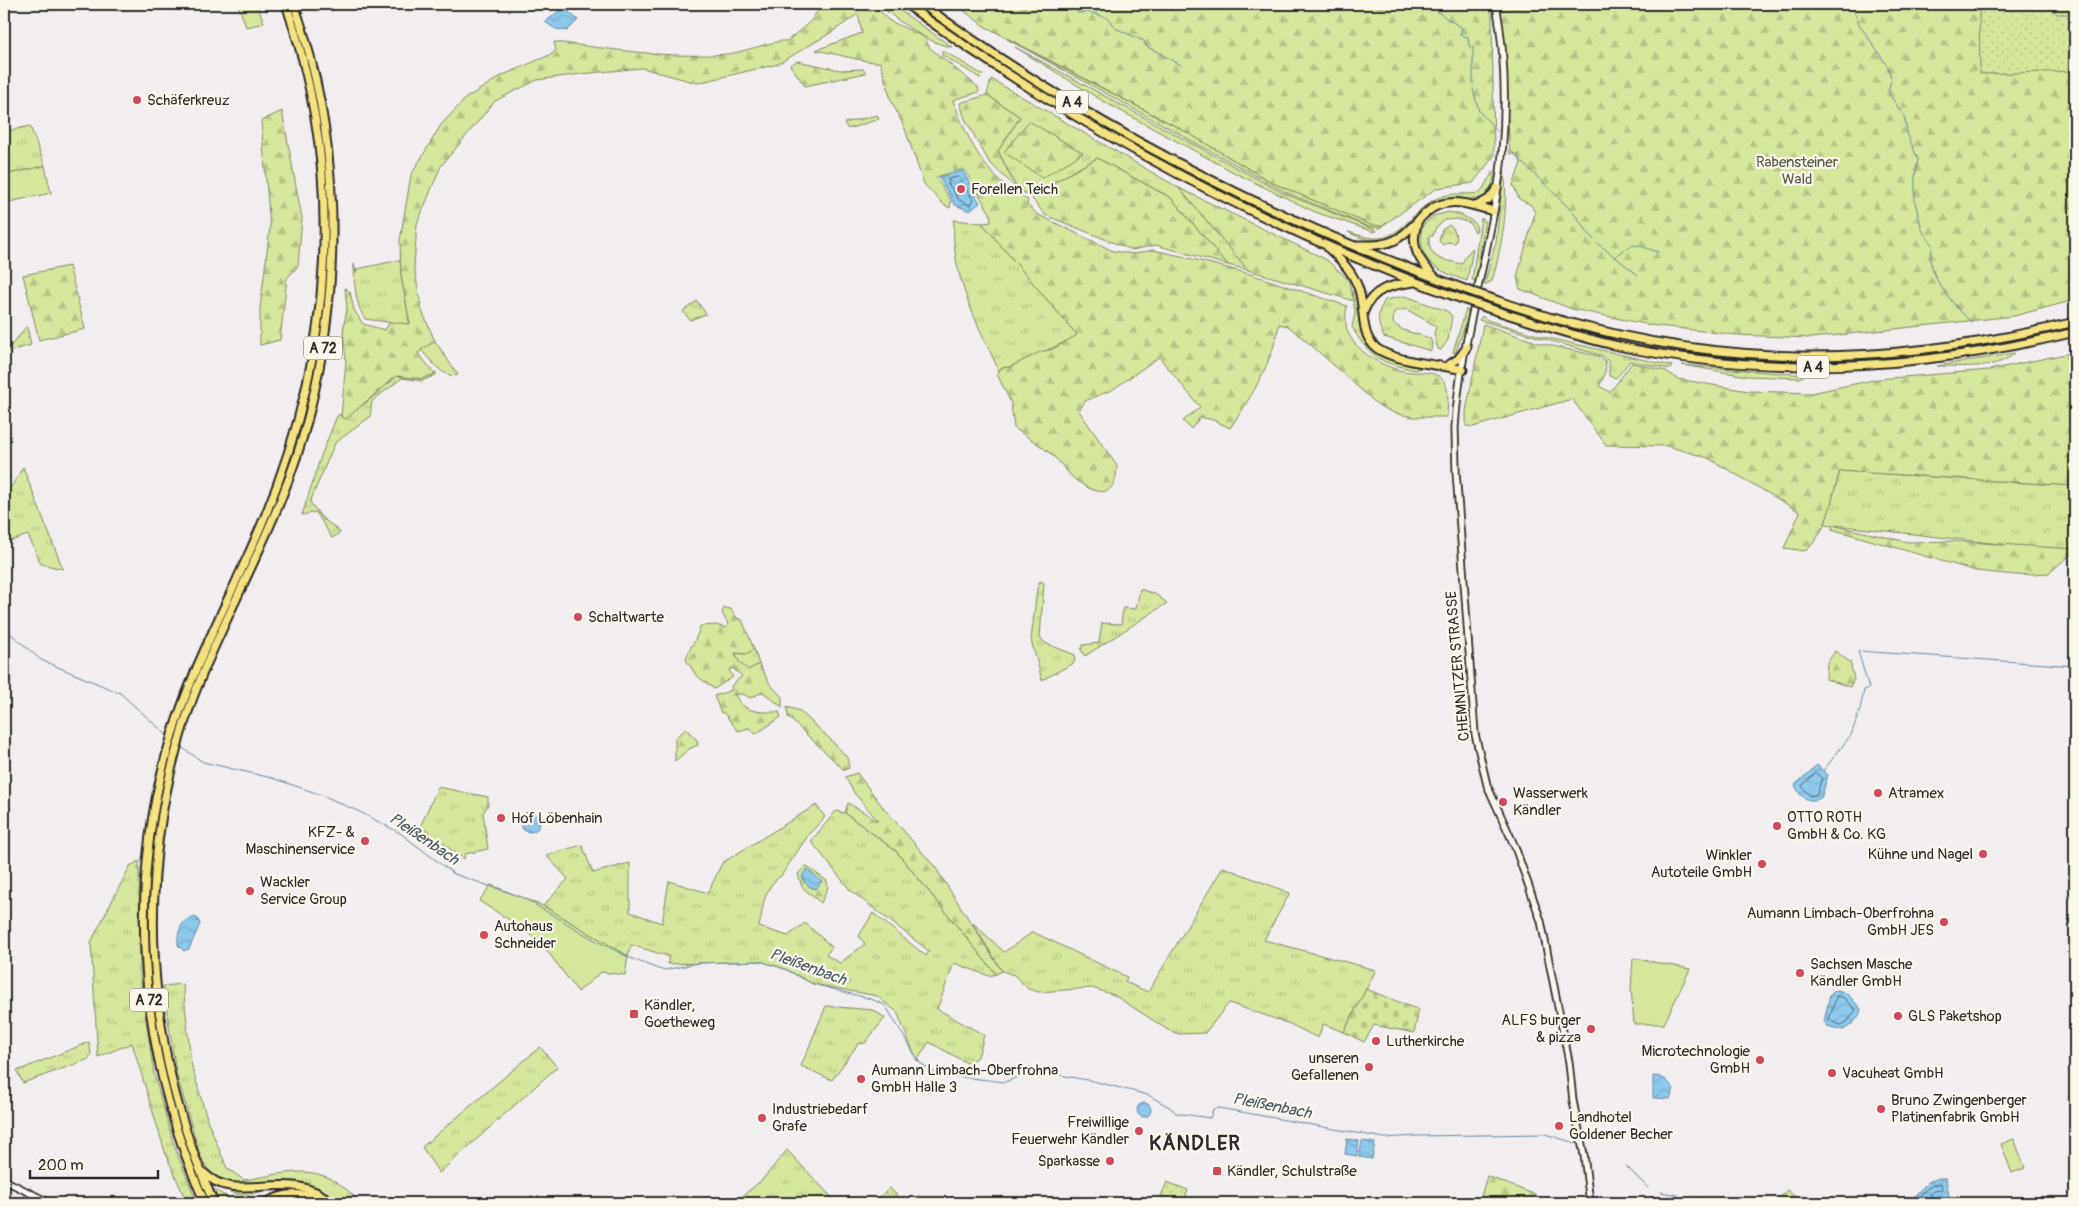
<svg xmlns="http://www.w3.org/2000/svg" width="2079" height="1207" viewBox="0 0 2079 1207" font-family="Pangolin,sans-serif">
<defs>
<pattern id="grass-tufts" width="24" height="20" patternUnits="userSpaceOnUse" patternTransform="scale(1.25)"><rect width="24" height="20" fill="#d4e79c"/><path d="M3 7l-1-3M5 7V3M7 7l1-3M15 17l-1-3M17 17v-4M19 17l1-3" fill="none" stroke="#b6c687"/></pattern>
<pattern id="forest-firs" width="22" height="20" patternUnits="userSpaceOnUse" patternTransform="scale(1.25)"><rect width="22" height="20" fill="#d4e79c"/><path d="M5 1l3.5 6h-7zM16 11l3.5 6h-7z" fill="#b6c687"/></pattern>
<pattern id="cemetery-stones" width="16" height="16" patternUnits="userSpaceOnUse" patternTransform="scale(1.25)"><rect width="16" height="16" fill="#d4e79c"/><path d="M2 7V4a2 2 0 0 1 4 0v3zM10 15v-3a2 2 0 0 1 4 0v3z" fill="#b6c687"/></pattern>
<pattern id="park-dots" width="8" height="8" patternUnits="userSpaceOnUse" patternTransform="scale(1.25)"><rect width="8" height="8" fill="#d4e79c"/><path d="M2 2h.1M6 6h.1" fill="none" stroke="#b6c687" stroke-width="1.8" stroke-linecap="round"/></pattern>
<pattern id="water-waves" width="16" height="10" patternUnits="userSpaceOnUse" patternTransform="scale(1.25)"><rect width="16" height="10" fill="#8dc9ed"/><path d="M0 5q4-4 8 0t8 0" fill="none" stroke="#7aadcb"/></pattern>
</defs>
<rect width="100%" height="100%" fill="#f2edef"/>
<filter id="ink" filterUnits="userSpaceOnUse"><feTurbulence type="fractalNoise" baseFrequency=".02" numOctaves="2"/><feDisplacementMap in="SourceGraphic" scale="10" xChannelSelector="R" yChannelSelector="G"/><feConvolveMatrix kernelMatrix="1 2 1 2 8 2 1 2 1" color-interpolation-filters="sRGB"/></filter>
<g filter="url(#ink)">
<path fill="url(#grass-tufts)" stroke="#808964" d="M879,4H891L952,47C931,45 894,19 879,4Z
M1007,39L1183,130L1273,183L1371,225L1382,226L1380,228L1369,227L1285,192Z
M1015,47L1281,192L1377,231L1374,232L1315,212L1237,174L1106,103Z
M991,79L1179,188L1248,270L1228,265L1171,198L1097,158L1030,196L1017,189L998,151L1020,117L987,95Z
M877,115L879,119L848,129L844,123Z
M30,126L45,166L4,175V132Z
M1504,170C1509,207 1502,246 1492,281L1484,285L1496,242Z
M1493,172C1496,183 1488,193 1480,199C1464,199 1448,196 1434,202C1424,206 1417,215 1411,222C1392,243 1372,245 1348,232C1357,234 1366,238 1374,238C1402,240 1415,206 1438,198C1451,192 1466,195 1480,193Z
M1449,212L1462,215L1475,223L1477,230L1475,232L1470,223L1457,219L1445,220L1435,229L1433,236H1429C1428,261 1443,259 1462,264L1466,255L1473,248L1467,281C1436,270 1417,263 1422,226L1433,216Z
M1481,218L1485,221L1476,281L1472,280Z
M954,220L982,223L1078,336L1010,367L1001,368L999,371C977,322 950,275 954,220Z
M1449,225L1453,228L1457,238L1455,243L1447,242L1443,245L1439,241L1442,230Z
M400,260L401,275L410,325L365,319C355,304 354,282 354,264L356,273L357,269Z
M1352,292H1355C1361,348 1365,355 1421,368C1415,371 1409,369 1402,367C1377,362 1364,349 1352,327L1355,313Z
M1405,296L1447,311L1452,316L1448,340L1441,350L1438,349L1434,334L1436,326L1406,309L1394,312L1393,323L1403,330L1430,338L1432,343L1431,351L1384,337C1377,323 1376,314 1385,300Z
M697,301L706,314L690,320L683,311Z
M1466,309L1469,314L1455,354L1453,352Z
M1482,316L1487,320L1544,337L1672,366L1670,369L1630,361L1616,378L1609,376V362L1603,356L1479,320Z
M2015,353C1998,370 1960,366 1937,366Z
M1682,365L1805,375L1799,378L1747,376Z
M436,372V375L422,381L402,378L372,401L370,417L335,443L310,502L322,518L338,530L340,533L332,538L316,512L302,515L321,456L337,416L340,414L341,417L367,402L397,376L422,379Z
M23,467L63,569L41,564L28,535L4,543V490L11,487Z
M1840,471L2075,486V549L2026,547L1825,524Z
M1040,581L1044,583L1040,637L1045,643L1075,655L1074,663L1042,680L1031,640L1037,589Z
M1140,589L1155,594L1167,603L1085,656L1081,650L1083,645L1099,643L1102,623L1121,624L1123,608L1136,609Z
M754,649L759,664L748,671L739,662L735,653L747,654Z
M438,787L488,797V805L483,813L488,849L465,854L464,859L420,827Z
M816,805L825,817L809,834L781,876C763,887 763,909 759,927L788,936L805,923L832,947L826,955L840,963L865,944L859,936L873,913L926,956L929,951L850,890L811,841L836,811L845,813L896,851L996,974L989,976L954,963L937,1009L984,1035L978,1057L967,1063L929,1042L917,1061L897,1012L877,996L813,984L785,969L760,961L668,964V956L631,945L628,956L543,906L568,879L546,855L582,845L593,873L630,863V912L662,923L669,881L708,893L722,863Z
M139,861L140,978L154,1074L174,1145L197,1203H187L165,1152L132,1043L98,1057L91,942L130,866Z
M1223,867L1290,893L1264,940L1376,970L1344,1032L1323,1024L1318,1038L1290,1024L1229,1003L1205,1033L1179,1034L1168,1030L1114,995L1092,988L1039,992L1028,989L1014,975L1002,971L972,922L1004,952L1033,932L1127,977L1125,982L1148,992Z
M183,984L191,1063L208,1122L227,1168L244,1180C279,1175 311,1162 342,1186C349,1192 355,1195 357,1203H337L319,1190L283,1186L247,1195L234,1194L214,1182L200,1155L176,1072L163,986Z
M826,1006L873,1010L885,1018L865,1043L858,1044L832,1080L801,1066Z
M89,1042L91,1053L89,1059L23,1083L17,1071Z
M540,1047L557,1067L439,1173L422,1147Z
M787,1150L837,1203H832V1199L825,1203H734L763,1179Z
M890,1188L904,1203H873Z
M213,1189L234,1201L265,1199L260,1203H220Z
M302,1196L319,1203H271L282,1198Z"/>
<path fill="url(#forest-firs)" stroke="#808964" d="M238,4H257L264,23L246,27Z
M822,4H874L888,20L924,37L930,48L978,87L979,92L953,100C968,141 986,179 1028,200L1027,205L1037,214L1113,251L1134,254L1153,250L1181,256L1250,274L1347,306C1346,312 1345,319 1346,325C1349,348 1382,367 1403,371C1416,374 1437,368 1445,383C1450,392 1447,408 1447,417H1413L1394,413L1378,405L1311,345L1288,326L1279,324C1273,361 1251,398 1230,428L1213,420L1200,417L1191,429L1183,421L1200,407L1159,357L1112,390L1085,401L1079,411L1117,466C1116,502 1094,494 1073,478C1066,471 1060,462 1052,455C1041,445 1027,437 1014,428L1011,403L997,374L1001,368L1010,367L1040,352L1053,349L1077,335L982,223L991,222L990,213L964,169L936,177L951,201L950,208L944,205L924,184L905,129L891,100L880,62C871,64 829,52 816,50L862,33L858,14L832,32L778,64L697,83L642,68L581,74L537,80L495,101L441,166L417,224L414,266L422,311L435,341L418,353L435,374L422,379L396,376L346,419L341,417L346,361L343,331L347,308L345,288L350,292L354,310L363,324L385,330L390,322L410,324L401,275L400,240L411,175L441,125L466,98L503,75L552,54L556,50L554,42C612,49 669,59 727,54C741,53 778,39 787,41L811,21Z
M955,4H1488L1492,14L1494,156L1473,183L1437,188L1382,226L1371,225L1273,183L1183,130L984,26Z
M1500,4H2075V300L2014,316L1811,338L1736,335L1650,325L1572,309L1520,289L1517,277L1535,213L1531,205L1519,199L1513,185L1521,163L1517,154H1510Z
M942,50L983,75L980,78L942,55Z
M797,61L840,70L863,69L866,73L805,86L790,65Z
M987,95L1020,117L998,151L1017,189L989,162L965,119L960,103Z
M282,111L302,218L298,266L287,278L280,340L260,345V309L270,227L261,121Z
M1029,121L1083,153L1042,178L1004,152Z
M1097,158L1171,198L1228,265L1156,245L1132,250L1045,215L1030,196Z
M1179,188L1327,260L1348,279L1354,301L1248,270Z
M69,266L85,329L39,340L23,275Z
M1483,324L1539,343L1598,356L1605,360C1607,370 1604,378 1599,386L1610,392L1632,363L1666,371L1678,379L1748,391L1811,393L1878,379L1989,370L2075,352V486L1840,471C1831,498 1829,532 1805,551L1784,548L1800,512L1708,458L1667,446L1606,445L1572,399L1473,427L1466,426V411Z
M1832,525L1908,542L1953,541L2075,549V551L2049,573L2016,575L1976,571L1832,529Z
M724,608L731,609L737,618L742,620L754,649L747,654L735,653L739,662L748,670L759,664L770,684L782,697V707L763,692L750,698L743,694H735C743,714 761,712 779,712L781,717L756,734L749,728L738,731L723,712L721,713L714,696L732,690L731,686L742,676L732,668L729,670L733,677L714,689L696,675L686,660C689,647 697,640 700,626L716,625L726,628L728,624L722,613Z
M1835,651L1850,662L1854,679L1850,687L1826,679L1827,663Z
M787,707L800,711L832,741L847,757L849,768L844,770L788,717Z
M686,729L697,740L698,745L689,749L675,761V738Z
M857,773L882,806L935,867L1002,971L996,974L896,851L845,813L848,803L878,821L855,794L845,777Z
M806,866L827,881L828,887L821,903L802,887L798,874Z
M1487,1176L1536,1195L1542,1203H1479Z
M1787,1190L1802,1203H1776Z"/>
<path fill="url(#cemetery-stones)" stroke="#808964" d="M1366,989L1419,1010L1414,1033L1374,1025L1364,1042L1344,1032Z"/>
<path fill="url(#park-dots)" stroke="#808964" d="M1979,4H2075V71L1980,74Z
M27,326L31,345L6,352Z
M1167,1182L1188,1190L1183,1203L1161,1196Z"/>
<path fill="#d4e79c" stroke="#808964" d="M45,166L51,193L4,203V175Z
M435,341L458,375C443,379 431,360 421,350Z
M491,885L543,906L628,956L625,975L601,972L578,992L545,948L521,927L479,901Z
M1633,958L1690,969L1664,1024H1634L1631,989Z
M2014,1139L2025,1168L2012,1173L2001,1144Z"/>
<path fill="url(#water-waves)" stroke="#668a9f" d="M559,11H568L578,20L567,31L556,29L545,22Z
M963,171L980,203L970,211L955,205L939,177Z
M1817,765L1828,775L1821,798C1808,804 1800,797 1795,785Z
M520 822a10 10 0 1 1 20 0a10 10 0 1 1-20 0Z
M807,869L822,881L816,889C808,887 805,884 802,876Z
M192,917L197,918L200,924L189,949L184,951L178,945C177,934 180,921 192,917Z
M1835,991L1847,993L1861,1009C1860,1018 1851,1026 1843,1030L1827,1026L1824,1021L1830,995Z
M1653,1076C1663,1076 1668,1081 1674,1089L1670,1099L1653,1098Z
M1137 1110a7 7 0 1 1 14 0a7 7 0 1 1-14 0Z
M1347,1139L1359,1141L1357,1156L1345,1154Z
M1362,1141L1375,1143L1372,1159L1359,1157Z
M1939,1178H1946L1950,1203H1917L1914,1196L1928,1182Z"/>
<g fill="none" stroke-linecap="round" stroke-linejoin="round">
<path stroke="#526a79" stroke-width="1" d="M959,177L973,200L970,205L959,200L948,183L949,179Z
M1816,773L1822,778L1817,794L1810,796L1802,786Z
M1837,996L1844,998L1856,1010L1847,1022L1841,1025L1829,1021Z
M1921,1203L1920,1196C1925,1188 1932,1185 1941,1183L1942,1190L1934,1191L1930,1195V1200L1934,1203"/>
<path stroke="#668a9f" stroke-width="1" d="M1073,4L1078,13L1088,12L1108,18L1115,28L1144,41L1146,46L1181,65
M1432,4L1439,13L1462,28L1460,35L1468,37L1469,46L1473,47V84
M1851,4L1859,24L1888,67L1891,77
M2049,4L2057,14H2071L2075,19
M1095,13L1106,4
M1891,81L1888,92L1904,116L1908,136L1918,159L1915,177V202L1922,230L1932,245
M1473,89L1479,111L1497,131
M1510,150L1571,210L1594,240
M1597,243L1638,275
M1932,249C1923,273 1956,307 1972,323
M1614,258C1636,239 1634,245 1658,252
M4,628L41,660L120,693L168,736
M1869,688L1858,651L2075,666
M181,747L203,762L272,778L322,795L362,813L400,833L454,874L522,897L593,939L630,958L658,969L665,970L698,963L760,961L785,969L813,984L871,999L885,1005L920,1063L937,1074L1005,1082L1030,1072H1042L1093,1081L1148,1095L1171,1108L1176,1113L1210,1118L1213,1109L1219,1108L1384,1138L1417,1136L1545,1134L1578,1144
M1823,771L1851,735L1860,710L1864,690L1869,688
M1626,1166L1648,1188
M1661,1192L1678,1195
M1696,1197L1723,1203"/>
<defs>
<path id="secondary" d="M1496,4C1505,52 1506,107 1502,155C1493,247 1460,336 1455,428L1456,471L1475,734L1487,785L1515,847L1541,921L1569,1062L1573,1101L1584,1155L1590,1203
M4,1180L50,1203"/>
<path id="motorway" d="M906,4C1077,128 1265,229 1465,300
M922,4C1088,125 1274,220 1467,290
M1476,206L1489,199L1497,188
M1417,224C1409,247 1420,262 1436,278
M1358,245C1371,245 1383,246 1395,240C1415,230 1424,205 1448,203C1463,201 1478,207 1493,211
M1328,248C1341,260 1352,271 1358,287C1367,310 1357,340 1383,352C1402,362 1441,365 1463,370
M1490,298C1691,369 1869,372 2075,322
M1488,308C1531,322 1574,336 1618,346C1771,379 1925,369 2075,332
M1364,311C1373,288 1391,285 1414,282
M1447,366L1458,359L1467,347
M204,1173C238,1207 290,1164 332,1203
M205,1203C142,1063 126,900 167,752C189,671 231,598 263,521C333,354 346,177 286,4
M214,1203C139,1038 132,843 202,675C239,587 288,503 310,410C343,276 340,134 294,4
M265,1203C285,1192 304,1191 324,1203"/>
</defs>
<use href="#secondary" stroke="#2b2b2b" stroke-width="9"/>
<use href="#motorway" stroke="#2b2b2b" stroke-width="11"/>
<use href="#secondary" stroke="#fbf7ec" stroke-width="5.5"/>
<use href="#motorway" stroke="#f5e382" stroke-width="7"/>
<defs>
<path id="motorway-bridge" d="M1467,290L1490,298
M1465,300L1488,308"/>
</defs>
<use href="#motorway-bridge" stroke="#2b2b2b" stroke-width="11" stroke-linecap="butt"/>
<use href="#motorway-bridge" stroke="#f5e382" stroke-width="7"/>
</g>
</g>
<g fill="#d1495b" stroke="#fbf7ec" stroke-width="2">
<circle cx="137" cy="100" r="5"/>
<circle cx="961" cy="189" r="5"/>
<circle cx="578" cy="617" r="5"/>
<circle cx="1878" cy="793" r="5"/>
<circle cx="1503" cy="802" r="5"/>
<circle cx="501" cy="818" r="5"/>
<circle cx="1777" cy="826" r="5"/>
<circle cx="365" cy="841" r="5"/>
<circle cx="1983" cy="854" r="5"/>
<circle cx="1762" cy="864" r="5"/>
<circle cx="250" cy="891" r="5"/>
<circle cx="1944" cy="922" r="5"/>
<circle cx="484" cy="935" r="5"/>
<circle cx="1800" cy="973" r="5"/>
<rect x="629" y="1009" width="10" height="10" rx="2.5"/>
<circle cx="1898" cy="1016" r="5"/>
<circle cx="1591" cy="1029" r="5"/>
<circle cx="1376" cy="1041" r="5"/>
<circle cx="1760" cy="1060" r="5"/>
<circle cx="1369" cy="1067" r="5"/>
<circle cx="1832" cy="1073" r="5"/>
<circle cx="861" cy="1079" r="5"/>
<circle cx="1881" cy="1109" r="5"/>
<circle cx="762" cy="1118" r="5"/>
<circle cx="1559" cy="1126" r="5"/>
<circle cx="1139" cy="1131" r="5"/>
<circle cx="1110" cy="1161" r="5"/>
<rect x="1212" y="1166" width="10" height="10" rx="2.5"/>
</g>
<g text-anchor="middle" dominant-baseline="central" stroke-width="4.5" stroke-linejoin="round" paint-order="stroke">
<g fill="#fbf7ec" stroke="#696865" stroke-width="1">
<rect x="1056" y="90.5" width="32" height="23" rx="4"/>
<rect x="304" y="336.5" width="38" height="23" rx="4"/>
<rect x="1797" y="355.5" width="32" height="23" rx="4"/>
<rect x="130" y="988.5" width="38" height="23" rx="4"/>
</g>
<g font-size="14" font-weight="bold" fill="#2b2b2b">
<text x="1072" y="102">A 4</text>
<text x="323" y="348">A 72</text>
<text x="1813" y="367">A 4</text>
<text x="149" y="1000">A 72</text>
</g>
<g font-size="15" fill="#2b2b2b" stroke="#fbf7ec" text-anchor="start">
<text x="147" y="100">Schäferkreuz</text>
<text x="971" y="189">Forellen Teich</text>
<text x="588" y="617">Schaltwarte</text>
<text x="1513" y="793">Wasserwerk<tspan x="1513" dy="17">Kändler</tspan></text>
<text x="1888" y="793">Atramex</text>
<text x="1787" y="817">OTTO ROTH<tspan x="1787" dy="17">GmbH &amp; Co. KG</tspan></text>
<text x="511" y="818">Hof Löbenhain</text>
<text x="355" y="832" text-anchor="end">KFZ- &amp;<tspan x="355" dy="17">Maschinenservice</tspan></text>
<text x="1973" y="854" text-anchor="end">Kühne und Nagel</text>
<text x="1752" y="855" text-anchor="end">Winkler<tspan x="1752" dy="17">Autoteile GmbH</tspan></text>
<text x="260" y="882">Wackler<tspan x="260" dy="17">Service Group</tspan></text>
<text x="1934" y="913" text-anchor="end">Aumann Limbach-Oberfrohna<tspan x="1934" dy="17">GmbH JES</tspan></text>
<text x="494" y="926">Autohaus<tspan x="494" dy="17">Schneider</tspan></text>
<text x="1810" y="964">Sachsen Masche<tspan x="1810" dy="17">Kändler GmbH</tspan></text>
<text x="644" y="1005">Kändler,<tspan x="644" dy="17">Goetheweg</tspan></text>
<text x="1908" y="1016">GLS Paketshop</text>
<text x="1581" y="1020" text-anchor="end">ALFS burger<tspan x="1581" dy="17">&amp; pizza</tspan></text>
<text x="1386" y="1041">Lutherkirche</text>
<text x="1750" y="1051" text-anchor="end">Microtechnologie<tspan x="1750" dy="17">GmbH</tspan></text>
<text x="1359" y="1058" text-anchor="end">unseren<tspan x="1359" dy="17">Gefallenen</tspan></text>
<text x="871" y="1070">Aumann Limbach-Oberfrohna<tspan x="871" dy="17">GmbH Halle 3</tspan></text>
<text x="1842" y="1073">Vacuheat GmbH</text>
<text x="1891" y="1100">Bruno Zwingenberger<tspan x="1891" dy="17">Platinenfabrik GmbH</tspan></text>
<text x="772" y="1109">Industriebedarf<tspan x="772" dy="17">Grafe</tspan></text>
<text x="1569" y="1117">Landhotel<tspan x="1569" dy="17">Goldener Becher</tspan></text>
<text x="1129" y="1122" text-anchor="end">Freiwillige<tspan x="1129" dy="17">Feuerwehr Kändler</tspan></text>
<text x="1100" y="1161" text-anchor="end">Sparkasse</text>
<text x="1227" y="1171">Kändler, Schulstraße</text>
</g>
<g font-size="15" fill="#555a47" stroke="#fbf7ec">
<text x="1797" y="162">Rabensteiner<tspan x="1797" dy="17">Wald</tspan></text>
</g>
<g font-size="15" fill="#2b2b2b" stroke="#fbf7ec">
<text transform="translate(1458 666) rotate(-95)">CHEMNITZER STRASSE</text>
</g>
<g font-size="16" font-style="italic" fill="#485a65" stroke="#fbf7ec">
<text transform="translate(424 839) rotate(34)">Pleißenbach</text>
<text transform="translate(808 967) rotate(20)">Pleißenbach</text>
<text transform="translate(1272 1106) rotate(11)">Pleißenbach</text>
</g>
<g font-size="20" font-weight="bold" letter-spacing="1" fill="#2b2b2b" stroke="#fbf7ec">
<text x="1195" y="1143">KÄNDLER</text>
</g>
</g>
<rect width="2079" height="1207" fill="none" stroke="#fbf7ec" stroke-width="20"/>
<rect x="10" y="10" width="2059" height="1187" fill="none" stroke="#2b2b2b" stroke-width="2" filter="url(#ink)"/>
<path d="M30 1170v8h128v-8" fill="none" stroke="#2b2b2b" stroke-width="2.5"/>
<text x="38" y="1170" font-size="15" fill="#2b2b2b" stroke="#fbf7ec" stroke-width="4" paint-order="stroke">200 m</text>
</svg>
